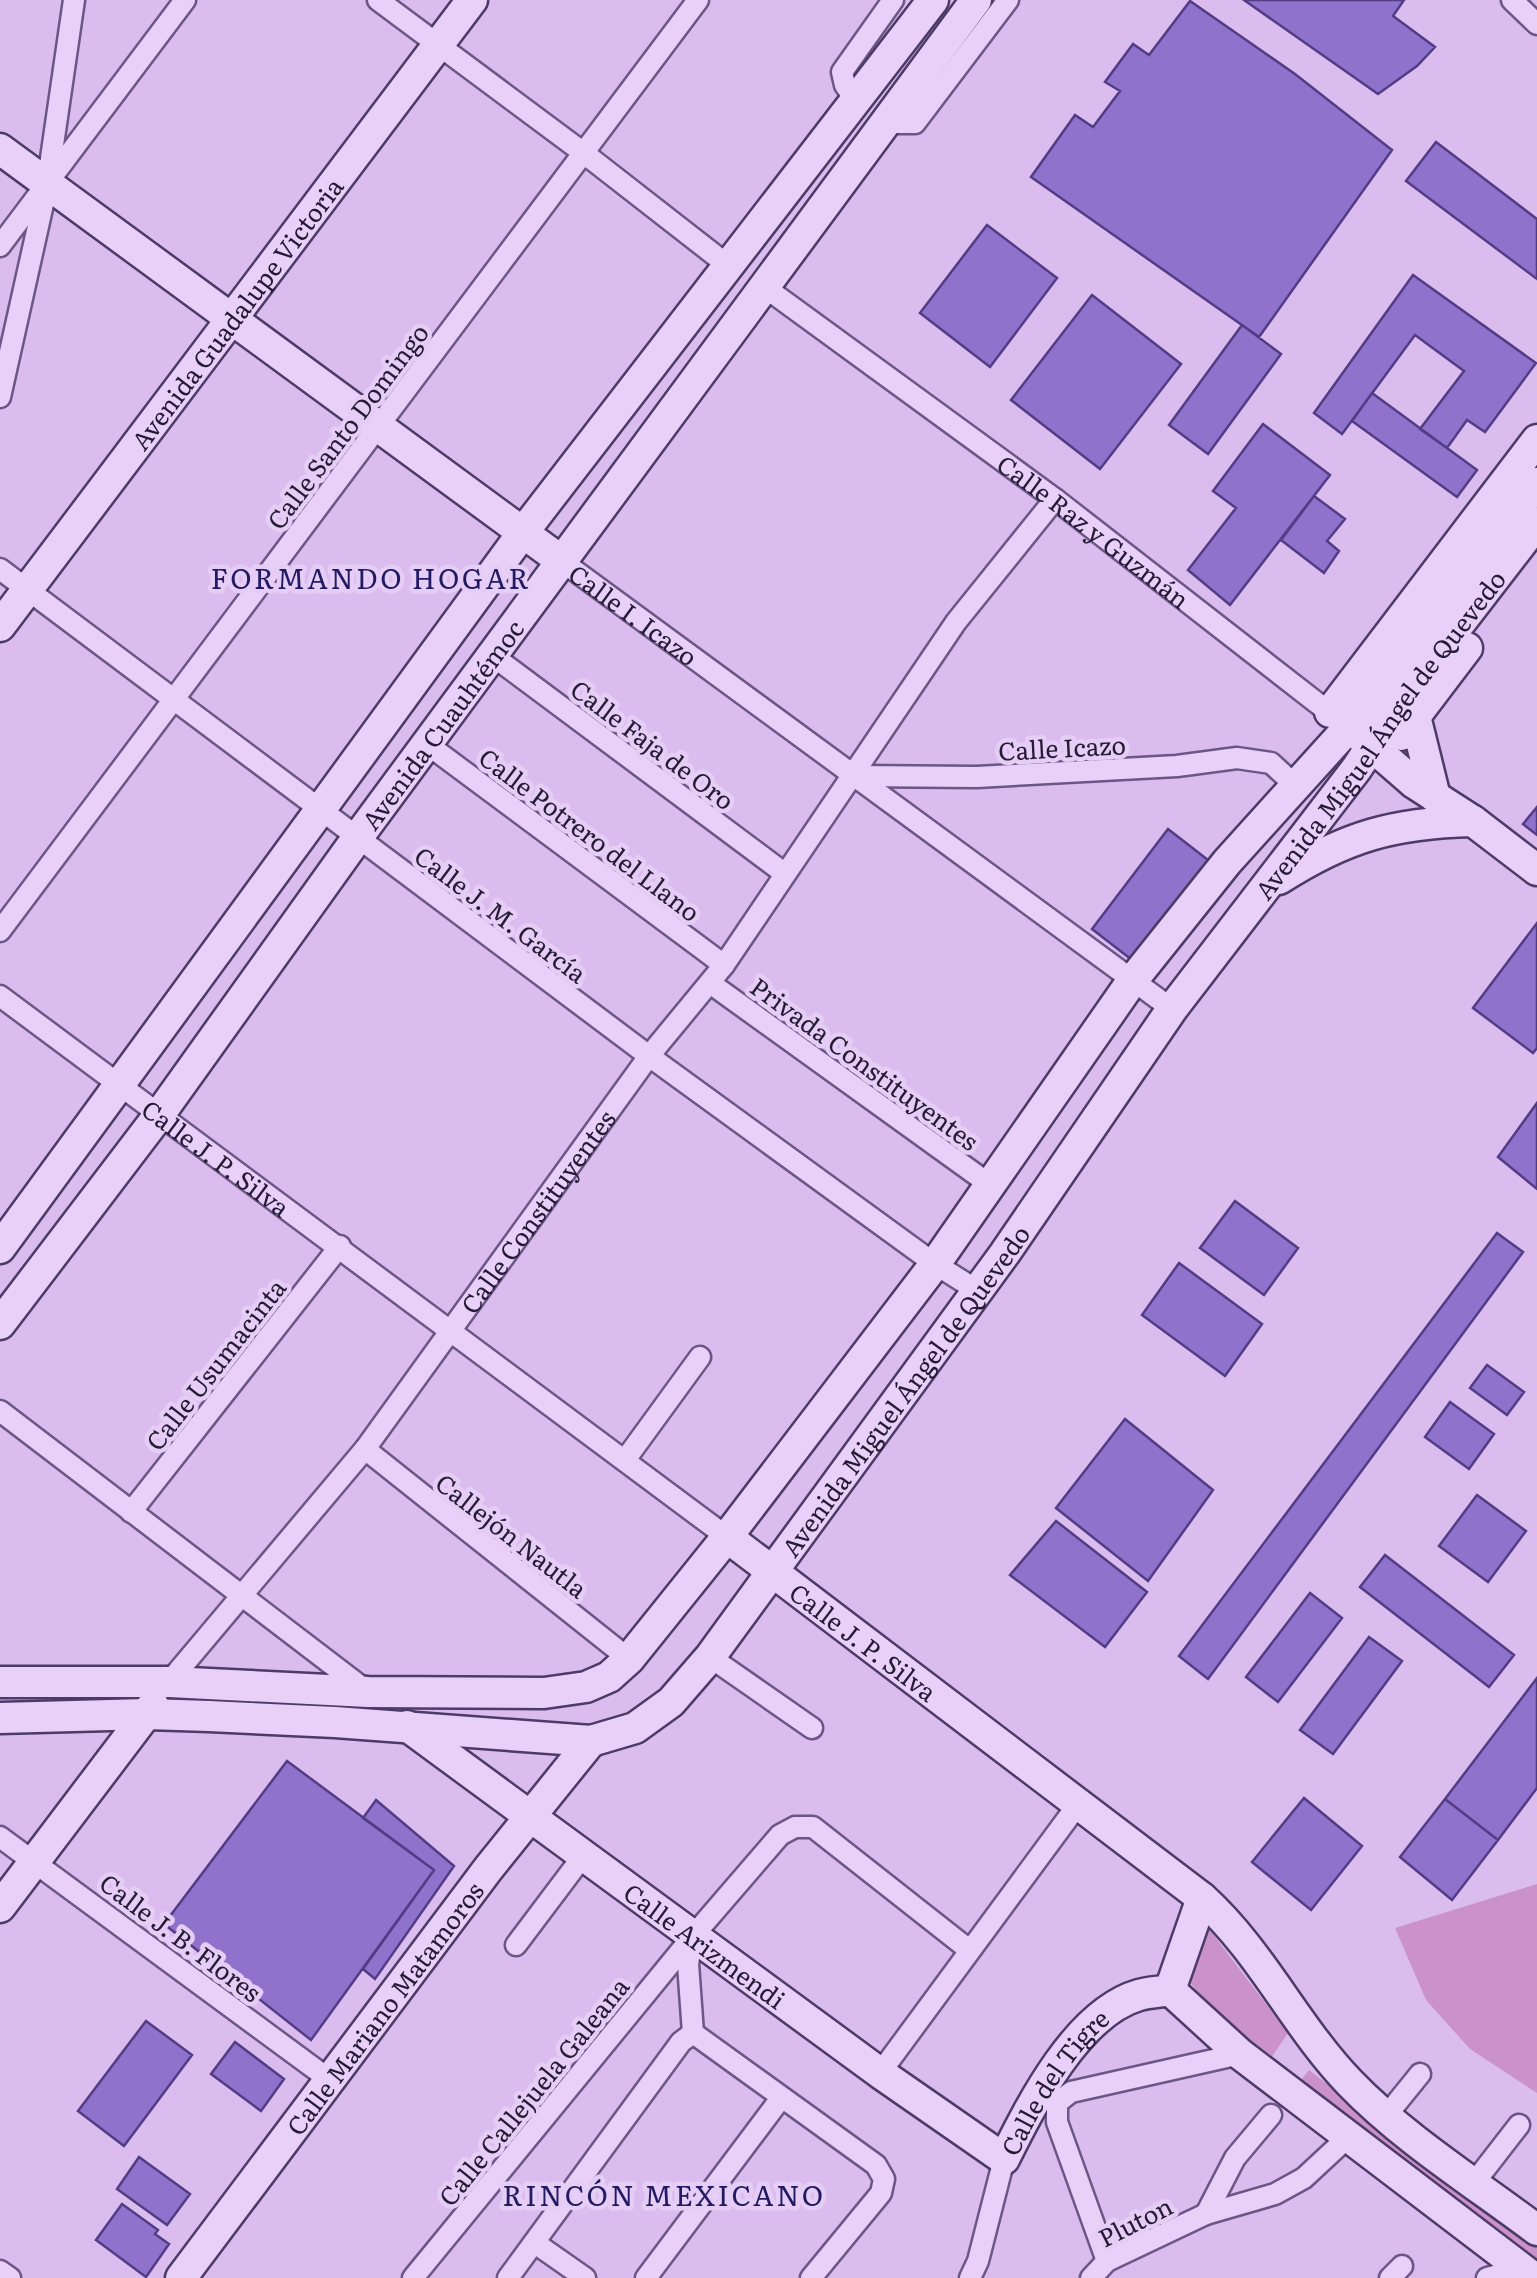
<svg xmlns="http://www.w3.org/2000/svg" width="1537" height="2278" viewBox="0 0 1537 2278" font-family="Literata,serif">
<rect width="100%" height="100%" fill="#dabdee"/>
<path fill="#cb91ca" d="M1537,1884V2093L1470,2049L1426,2000L1395,1928Z
M1200,1917L1288,2033L1271,2058L1212,2012L1188,1979Z
M1309,2070L1537,2244V2267L1297,2085Z"/>
<path fill="#8f72cc" stroke="#523c85" stroke-width="2.5" d="M1244,0H1404L1393,16L1435,47L1417,66L1378,94Z
M1190,1L1295,74L1392,150L1259,337L1031,177L1075,115L1093,127L1120,91L1105,82L1133,44L1149,55Z
M1436,142L1537,219V279L1406,181Z
M987,225L1057,278L990,367L920,313Z
M1413,275L1536,363L1485,432L1467,420L1447,448L1420,429L1464,371L1415,335L1342,434L1314,413Z
M1092,295L1181,364L1100,469L1011,400Z
M1242,325L1281,354L1208,454L1169,425Z
M1372,393L1477,470L1457,497L1352,421Z
M1263,424L1330,475L1230,605L1188,570L1236,508L1213,491Z
M1314,496L1345,519L1327,541L1339,551L1324,573L1281,540Z
M1537,807V835L1523,824Z
M1168,829L1208,860L1132,960L1092,929Z
M1537,923V1048L1533,1053L1473,1008Z
M1537,1103V1189L1498,1157Z
M1235,1201L1298,1248L1264,1295L1200,1248Z
M1497,1233L1523,1252L1208,1679L1179,1656Z
M1179,1263L1262,1324L1225,1376L1142,1315Z
M1487,1365L1524,1392L1507,1415L1470,1388Z
M1450,1402L1494,1434L1469,1469L1425,1437Z
M1125,1419L1213,1490L1148,1581L1056,1508Z
M1477,1495L1526,1531L1488,1582L1439,1546Z
M1056,1521L1147,1592L1105,1647L1010,1575Z
M1385,1555L1514,1655L1489,1687L1360,1587Z
M1310,1593L1342,1618L1278,1702L1246,1677Z
M1369,1637L1402,1661L1333,1754L1300,1730Z
M1537,1678V1788L1498,1840L1445,1799Z
M287,1761L434,1870L311,2040L164,1924Z
M1304,1798L1362,1846L1311,1910L1252,1862Z
M1445,1799L1498,1840L1452,1900L1400,1857Z
M376,1800L454,1866L375,1979L363,1969L434,1870L363,1818Z
M146,2021L192,2055L124,2146L78,2111Z
M235,2042L284,2079L261,2111L211,2074Z
M139,2157L190,2194L167,2225L117,2189Z
M122,2204L158,2230L155,2234L169,2244L146,2277L96,2240Z"/>
<g fill="none" stroke-linecap="round" stroke-linejoin="round">
<defs>
<g id="street">
<path d="M378,0L585,154L730,267"/>
<path d="M1512,0L1537,24"/>
<path d="M856,101L845,85L842,72L893,0"/>
<path d="M884,123H915L1008,0"/>
<path d="M0,246L185,0"/>
<path id="s1" d="M766,288L1055,499L1339,720"/>
<path d="M0,397L47,186L74,0"/>
<path id="s2" d="M563,562L1172,1009"/>
<path d="M0,569L649,1056L935,1264L978,1291"/>
<path d="M493,656L784,873"/>
<path d="M427,744L724,965"/>
<path d="M855,776L977,777L1177,766L1237,758L1271,763L1297,787"/>
<path d="M0,931L698,0"/>
<path d="M710,983L989,1184"/>
<path id="s3" d="M0,996L727,1537"/>
<path d="M0,1411L368,1692"/>
<path d="M365,1449L629,1659"/>
<path d="M625,1460L700,1357"/>
<path d="M131,1512L340,1246"/>
<path d="M710,1657L812,1728"/>
<path id="s4" d="M169,1682L365,1449L649,1056L724,965L956,622L1055,499"/>
<path d="M0,1837L330,2080"/>
<path d="M692,1941L688,1964L693,2033"/>
<path d="M516,1945L583,1856"/>
<path d="M693,2033L876,2165L884,2179L881,2193L811,2278"/>
<path d="M880,2073L1079,1803"/>
<path d="M1386,2116L1420,2074"/>
<path d="M1474,2183L1519,2125"/>
<path d="M1206,2214L1235,2158L1271,2115"/>
<path d="M535,2243L585,2278"/>
<path d="M1107,2261L1057,2122V2103L1071,2092L1240,2054"/>
<path d="M0,2271L10,2278"/>
<path d="M413,2278L693,1936L780,1835L795,1827H813L968,1949"/>
<path d="M508,2278L681,2042L693,2033"/>
<path d="M646,2278L781,2098"/>
<path d="M970,2278L978,2261L1004,2159"/>
<path d="M1091,2278L1107,2261L1206,2214L1275,2194L1304,2178L1347,2138"/>
<path d="M1390,2278L1402,2266"/>
<path d="M1487,2278L1522,2268"/>
</g>
<g id="secondary">
<path d="M0,149L563,562"/>
<path id="s5" d="M0,626L472,0"/>
<path d="M1413,708L1435,797"/>
<path d="M1330,712L1537,440"/>
<path d="M1359,735L1414,783L1473,821L1537,870"/>
<path d="M1401,735L1467,648"/>
<path d="M1279,879C1346,836 1394,823 1473,821"/>
<path d="M0,1248L524,531L933,0"/>
<path id="s6" d="M0,1324L159,1115L358,837L976,0"/>
<path id="s7" d="M727,1537L1202,1898C1261,1951 1295,2026 1350,2083C1403,2138 1476,2184 1537,2230"/>
<path d="M0,1682H169L368,1692L544,1693L586,1687L609,1677L629,1659L727,1537L935,1264L1132,981L1227,862L1349,727L1537,483"/>
<path id="s8" d="M0,1718L147,1714L209,1716L335,1722L591,1741L635,1728L671,1702L710,1657L1005,1253L1172,1009L1357,768L1409,689L1537,523"/>
<path id="s9" d="M407,1726L880,2073L1004,2159C1031,2105 1077,2013 1139,1995C1149,1992 1160,1992 1170,1990"/>
<path d="M0,1907L153,1705"/>
<path d="M1170,1990L1240,2054L1534,2278"/>
<path d="M1170,1990L1202,1898"/>
<path id="s10" d="M181,2278L488,1869L591,1741"/>
</g>
</defs>
<use href="#street" stroke="#6b5686" stroke-width="25"/>
<use href="#secondary" stroke="#4c3a67" stroke-width="35"/>
<use href="#street" stroke="#e9d0f9" stroke-width="20"/>
<use href="#secondary" stroke="#e9d0f9" stroke-width="30"/>
</g>
<g text-anchor="middle" dominant-baseline="central" stroke-width="9" stroke-linejoin="round" paint-order="stroke">
<g font-size="25" fill="#251b35" stroke="#e5cdf5">
<text stroke="none"><textPath href="#s5" startOffset="392">Avenida Guadalupe Victoria</textPath></text>
<text transform="translate(347 426) rotate(-53)">Calle Santo Domingo</text>
<text stroke="none"><textPath href="#s1" startOffset="408">Calle Raz y Guzmán</textPath></text>
<text stroke="none"><textPath href="#s2" startOffset="88">Calle I. Icazo</textPath></text>
<text stroke="none"><textPath href="#s6" startOffset="745">Avenida Cuauhtémoc</textPath></text>
<text stroke="none"><textPath href="#s8" startOffset="1882">Avenida Miguel Ángel de Quevedo</textPath></text>
<text transform="translate(653 744) rotate(37)">Calle Faja de Oro</text>
<text transform="translate(1062 747) rotate(-3)">Calle Icazo</text>
<text transform="translate(590 834) rotate(37)">Calle Potrero del Llano</text>
<text transform="translate(501 914) rotate(37)">Calle J. M. García</text>
<text transform="translate(865 1063) rotate(36)">Privada Constituyentes</text>
<text stroke="none"><textPath href="#s3" startOffset="270">Calle J. P. Silva</textPath></text>
<text stroke="none"><textPath href="#s4" startOffset="598">Calle Constituyentes</textPath></text>
<text transform="translate(215 1364) rotate(-52)">Calle Usumacinta</text>
<text stroke="none"><textPath href="#s8" startOffset="1072">Avenida Miguel Ángel de Quevedo</textPath></text>
<text transform="translate(512 1535) rotate(38)">Callejón Nautla</text>
<text stroke="none"><textPath href="#s7" startOffset="172">Calle J. P. Silva</textPath></text>
<text transform="translate(181 1937) rotate(37)">Calle J. B. Flores</text>
<text stroke="none"><textPath href="#s9" startOffset="370">Calle Arizmendi</textPath></text>
<text stroke="none"><textPath href="#s10" startOffset="338">Calle Mariano Matamoros</textPath></text>
<text stroke="none"><textPath href="#s9" startOffset="830">Calle del Tigre</textPath></text>
<text transform="translate(533 2091) rotate(-51)">Calle Callejuela Galeana</text>
<text transform="translate(1135 2221) rotate(-27)">Pluton</text>
</g>
<g font-size="28" letter-spacing="2.5" fill="#221a62" stroke="#e5cdf5">
<text x="371" y="577">FORMANDO HOGAR</text>
<text x="664" y="2194">RINCÓN MEXICANO</text>
</g>
</g>
</svg>
